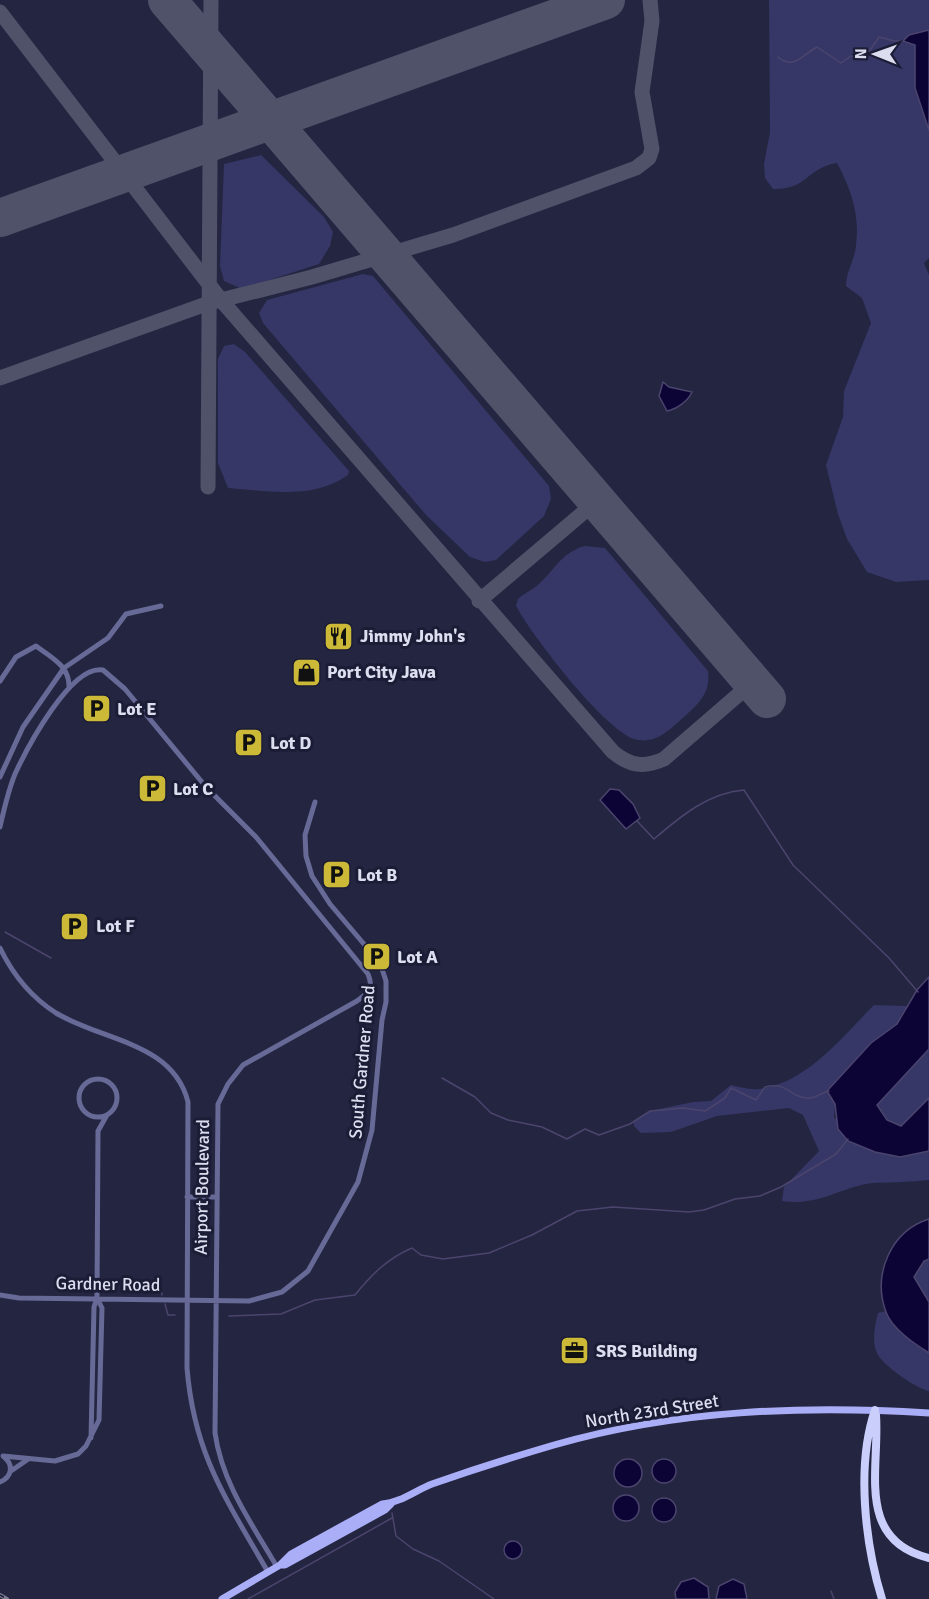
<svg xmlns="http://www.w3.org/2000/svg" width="929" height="1599" viewBox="0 0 929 1599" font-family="Signika,sans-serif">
<rect width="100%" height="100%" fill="#242540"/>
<path fill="#363766" d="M769,0H929V30L904,42L915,45V88L929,130V258L924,263L929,275V580L896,582L867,572L847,539L838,514L826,465L843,417L844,391L871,323L862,298L846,286C846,271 855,260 856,245C860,215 851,189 837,163C806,168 808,190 773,189L765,178L764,164L770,132Z
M261,155L324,217L333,232L330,246L319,264L242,289L224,281L220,266L224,164Z
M363,274L373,276L549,486L551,499L544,516L496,560L485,562L470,557L426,515L263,323L259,313L267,300Z
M234,344L245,352L349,471L348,475C314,500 268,491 228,488L218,463V359L224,346Z
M585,546L605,548L708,671C711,692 699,704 684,717C670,729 658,743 638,740C608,736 531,634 516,606L518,599C523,594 528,592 534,588C553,574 560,552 585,546Z
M874,1005L907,1006L897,1024L871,1043L827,1091L835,1104L834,1118L929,1151V1180C910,1182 892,1182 873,1183C843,1186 818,1207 782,1201L784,1187L819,1151L803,1115L789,1108L717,1116L671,1132L641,1133L634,1126L633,1122L650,1111L693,1102L711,1101L731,1085C740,1087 750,1090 759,1089C807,1083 842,1037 874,1005Z
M929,1049V1098L901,1126L887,1120L877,1105Z
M929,1259V1302L914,1277L924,1261Z
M886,1311L915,1344L929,1353V1391C917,1389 884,1366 878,1355C871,1344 875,1324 878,1313Z"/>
<path fill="#0d0436" stroke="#4b456e" stroke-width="1.5" d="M929,30V130L915,88V45L903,41L909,35Z
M663,382L669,387L692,392C688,401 677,409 667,411L659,396Z
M610,789L619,790L633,804L640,818L626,829L600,800Z
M929,977V1049L877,1105L887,1120L901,1126L929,1098V1151L900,1157L875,1152L848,1141L838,1129L835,1104L827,1091L871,1043L897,1024L917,990Z
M929,1219V1259L924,1261L914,1277L929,1302V1353C915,1344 892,1329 886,1312C872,1274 891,1231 929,1219Z
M614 1473a14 14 0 1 1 28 0a14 14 0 1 1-28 0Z
M652 1471a12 12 0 1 1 24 0a12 12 0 1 1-24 0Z
M613 1508a13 13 0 1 1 26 0a13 13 0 1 1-26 0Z
M652 1510a12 12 0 1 1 24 0a12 12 0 1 1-24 0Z
M504 1550a9 9 0 1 1 18 0a9 9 0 1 1-18 0Z
M694,1578L708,1587L709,1599H676L675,1592L681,1582Z
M733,1579L744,1584L747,1599H716L719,1586Z"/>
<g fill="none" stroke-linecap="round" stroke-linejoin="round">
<path stroke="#4b456e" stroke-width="1.5" d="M778,57C794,71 803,54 817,47L841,63L851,56H866L879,37L894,41H904
M637,821L654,839C681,816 708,793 744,790L793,865L889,958L918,992
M5,932L51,958
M442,1078L475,1097L491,1113L508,1120L542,1127L567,1139L585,1129L599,1135L630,1124L650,1111L683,1108L705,1111L725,1098L731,1088L756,1100L765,1087C789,1081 790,1099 810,1098C816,1098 823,1092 829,1091
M159,1278L162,1295
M165,1304L168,1315H175
M229,1316L281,1314L315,1300L355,1295C371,1275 388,1258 412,1248L421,1255L443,1259L489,1253L532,1235L577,1211L613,1207L689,1212L704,1210L735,1199L760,1196L781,1187L836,1154L848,1139
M392,1513L396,1536L413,1549L439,1561L494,1599
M831,1591L834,1599
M248,1599L392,1518"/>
<path stroke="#50526a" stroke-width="15" d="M0,12L221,300L613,752C630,766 644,768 664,759L753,682
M0,378L209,303L312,277L453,235L636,168L649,158L652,149L642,92L652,21L650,0
M208,487L211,0
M479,601L597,501"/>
<path stroke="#50526a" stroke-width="38" d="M167,0L767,699
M0,218L606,0"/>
<path stroke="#676a96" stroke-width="5" d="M0,681L16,657L36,646C52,658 70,666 69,688
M0,777L23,727L64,668L108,638L126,614L161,606
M0,827C4,809 8,791 15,774C27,748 71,664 103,670L125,689L206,787L256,837L368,974C374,989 369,992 357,1001L243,1065L228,1084L218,1104L215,1433C222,1483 252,1524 277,1567
M0,948C13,975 31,997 56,1013C102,1041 173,1042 188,1102L187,1368C194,1454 226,1499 268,1572
M79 1098a19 19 0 1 1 38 0a19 19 0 1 1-38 0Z
M187,1197H216
M0,1295L19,1298L249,1301L282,1292L308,1271L358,1182L372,1130L382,1020L386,1002V981L380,963L330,904L312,876L306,856L305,835L315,802
M91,1438L94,1307L97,1298L98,1131L107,1115
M3,1456L55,1461L78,1454L86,1446L99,1420L102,1308L97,1298
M11,1471L27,1460
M0,1482C12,1477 14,1465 4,1457"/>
<path stroke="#a9aef7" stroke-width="7" d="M280,1565L291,1554L382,1504C400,1503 416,1490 432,1484C472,1470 513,1457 554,1445C676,1410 803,1405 929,1413
M222,1599L280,1565H285L385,1510L391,1504"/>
<path stroke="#c9cefa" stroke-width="8" d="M875,1410C856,1465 865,1544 882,1599
M876,1415C880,1468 855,1540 929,1558"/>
<defs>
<path id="rail" d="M0,1595L7,1599"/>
</defs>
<use href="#rail" stroke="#7c7e94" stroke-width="4"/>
<use href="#rail" stroke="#1b1c35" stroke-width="1.5" stroke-dasharray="4.5" stroke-linecap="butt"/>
</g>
<defs>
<symbol id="restaurant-square" viewBox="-11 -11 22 22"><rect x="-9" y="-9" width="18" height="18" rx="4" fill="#ccb938" stroke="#1b1c35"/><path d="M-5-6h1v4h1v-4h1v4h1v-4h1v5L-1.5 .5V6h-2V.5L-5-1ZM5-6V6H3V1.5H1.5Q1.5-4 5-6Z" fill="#111"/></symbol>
<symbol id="shop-square" viewBox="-11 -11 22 22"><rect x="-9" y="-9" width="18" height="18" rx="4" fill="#ccb938" stroke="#1b1c35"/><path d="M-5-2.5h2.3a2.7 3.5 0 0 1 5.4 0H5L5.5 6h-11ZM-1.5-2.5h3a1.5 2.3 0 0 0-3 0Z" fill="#111"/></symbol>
<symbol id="parking-square" viewBox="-11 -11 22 22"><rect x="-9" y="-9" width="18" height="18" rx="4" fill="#ccb938" stroke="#1b1c35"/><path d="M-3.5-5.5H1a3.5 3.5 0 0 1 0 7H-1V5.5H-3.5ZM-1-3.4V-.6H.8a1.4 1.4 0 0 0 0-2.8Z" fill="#111"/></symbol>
<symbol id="office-square" viewBox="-11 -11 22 22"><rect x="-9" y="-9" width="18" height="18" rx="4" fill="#ccb938" stroke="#1b1c35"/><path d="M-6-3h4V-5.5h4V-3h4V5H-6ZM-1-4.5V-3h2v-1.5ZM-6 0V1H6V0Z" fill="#111"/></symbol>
</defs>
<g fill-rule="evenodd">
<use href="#restaurant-square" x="322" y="620" width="33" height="33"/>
<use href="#shop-square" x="290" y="656" width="33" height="33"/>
<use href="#parking-square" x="80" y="692" width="33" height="33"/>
<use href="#parking-square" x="232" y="726" width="33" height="33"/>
<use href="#parking-square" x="136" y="772" width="33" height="33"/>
<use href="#parking-square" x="320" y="858" width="33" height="33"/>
<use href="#parking-square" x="58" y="910" width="33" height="33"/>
<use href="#parking-square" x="360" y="940" width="33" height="33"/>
<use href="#office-square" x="558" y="1334" width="33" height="33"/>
</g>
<g text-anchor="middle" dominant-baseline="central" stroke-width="6" stroke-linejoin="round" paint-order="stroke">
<g font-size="18" font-weight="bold" fill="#dcdef0" stroke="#1b1c35" text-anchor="start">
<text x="360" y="636">Jimmy John's</text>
<text x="327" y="672">Port City Java</text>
<text x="117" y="709">Lot E</text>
<text x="270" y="743">Lot D</text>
<text x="173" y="789">Lot C</text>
<text x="357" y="875">Lot B</text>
<text x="96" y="926">Lot F</text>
<text x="397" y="957">Lot A</text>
<text x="596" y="1351">SRS Building</text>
</g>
<g font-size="18" fill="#dcdef0" stroke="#1b1c35">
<text transform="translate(362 1062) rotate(-85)">South Gardner Road</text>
<text transform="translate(202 1187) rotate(-89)">Airport Boulevard</text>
<text transform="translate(108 1284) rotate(1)">Gardner Road</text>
<text transform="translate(652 1411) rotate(-9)">North 23rd Street</text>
</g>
</g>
<g transform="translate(875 54) rotate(271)" stroke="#1b1c35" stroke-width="4.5" paint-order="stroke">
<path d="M0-4.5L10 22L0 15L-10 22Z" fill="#dcdef0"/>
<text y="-9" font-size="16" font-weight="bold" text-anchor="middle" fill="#dcdef0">N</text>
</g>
</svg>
